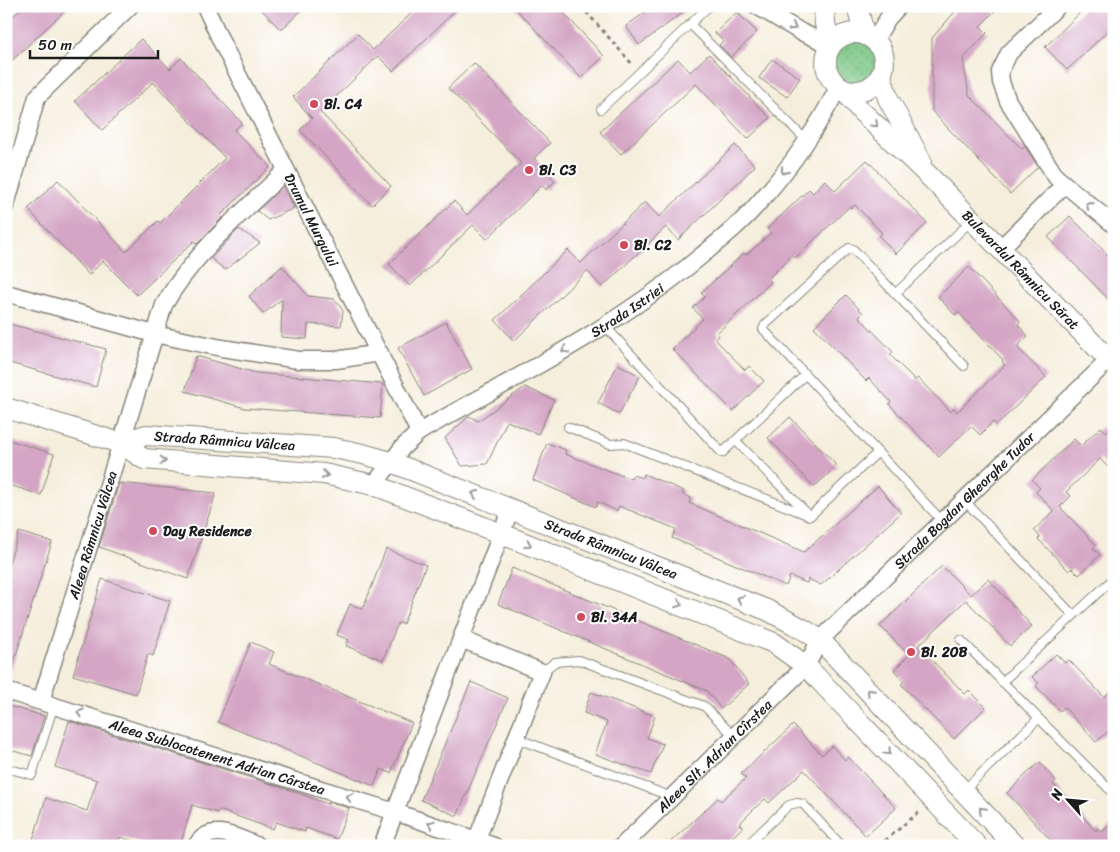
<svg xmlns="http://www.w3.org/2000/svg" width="1120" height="852" viewBox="0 0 1120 852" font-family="Sriracha,sans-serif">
<defs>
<pattern id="grass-dots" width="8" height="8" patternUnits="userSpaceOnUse" patternTransform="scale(1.25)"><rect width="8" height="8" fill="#7ac685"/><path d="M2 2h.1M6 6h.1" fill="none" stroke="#63a06c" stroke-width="1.8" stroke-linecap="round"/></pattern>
</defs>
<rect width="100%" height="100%" fill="#fff"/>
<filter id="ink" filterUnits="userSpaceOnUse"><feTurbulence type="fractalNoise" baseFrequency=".02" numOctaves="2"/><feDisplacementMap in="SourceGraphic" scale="10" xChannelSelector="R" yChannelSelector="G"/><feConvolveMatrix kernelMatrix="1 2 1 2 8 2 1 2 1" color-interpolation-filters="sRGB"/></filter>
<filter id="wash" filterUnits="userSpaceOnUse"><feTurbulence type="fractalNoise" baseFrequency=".0096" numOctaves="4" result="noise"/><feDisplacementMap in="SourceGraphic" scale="20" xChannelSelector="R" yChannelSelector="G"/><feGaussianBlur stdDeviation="1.12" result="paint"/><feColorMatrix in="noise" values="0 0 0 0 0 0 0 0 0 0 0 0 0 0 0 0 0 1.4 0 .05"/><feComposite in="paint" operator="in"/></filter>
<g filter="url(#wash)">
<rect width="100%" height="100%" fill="#f5eedc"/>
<path fill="url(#grass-dots)" stroke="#4b7150" d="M834 62a21 21 0 1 1 42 0a21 21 0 1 1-42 0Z"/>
<g id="blocks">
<path fill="#d4a5c5" d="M24,6H70L6,66V23Z
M258,6H306L281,30Z
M419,6H460L393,71L378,56L320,112L391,186L372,205L300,130L312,118L293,97L358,34L373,50Z
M513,6H557L604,56L581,78Z
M654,6H692L639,45L626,26Z
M960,6H1000L980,26L987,33L963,59L969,95L1022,149L1025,146L1038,167L1010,194L932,111V38Z
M1087,6H1114V25L1067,70L1045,47Z
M737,12L757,32L731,57L719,45L723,41L715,33Z
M141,39L170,69L181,58L242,123L234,130L270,167L220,216L222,218L197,244L194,241L137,295L103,261L89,275L28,209L58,180L126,252L158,221L160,223L225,158L153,82L102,130L75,101Z
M709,54L770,118L748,139L696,84L621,154L600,132L678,59L690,72Z
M772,59L800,78L787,97L759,78Z
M474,63L550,143L534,158L555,181L546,190L542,185L487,239L473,225L410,286L389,264L454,201L467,215L521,163L448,88Z
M735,145L755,166L678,240L666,227L602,287L587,271L514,341L495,320L568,250L581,263L645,202L659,217Z
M867,160L927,223L896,254L879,236L882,233L855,205L851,208L850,206L795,258L792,255L768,279L771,282L717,333L719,336L715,339L745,370L749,366L764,381L733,411L672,349L703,319L693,308L705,297L701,293L744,253L746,255L759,244L771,233L767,229L809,189L813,193L825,180L835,191Z
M283,186L294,208L268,220L257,211Z
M1070,216L1114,261V305L1048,237Z
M239,229L260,243L225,270L211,258Z
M282,266L308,296L335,299L343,311L341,326L308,324L307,339L281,337L282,299L263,314L249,296Z
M969,267L1020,321L1018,325L1028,336L1017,347L1046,377L997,425L993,422L980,435L971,426L939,457L889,404L891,402L869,378L866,381L814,327L846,295L863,313L859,317L893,352L890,355L915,380L918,378L951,412L954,408L957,412L1005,365L1002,362L1003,360L958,312L955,315L938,297Z
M446,322L472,369L424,396L398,348Z
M6,323L106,349L96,387L6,362Z
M196,356L256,373L383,384L380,418L245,408L185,391Z
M618,364L640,376L619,414L598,403Z
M525,387L554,400L538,434L507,421L487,464L462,466L445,438L469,416L478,421Z
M790,417L837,466L814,487L768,438Z
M1114,424V473L1100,459L1066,492L1071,496L1060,507L1096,545L1093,548L1100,555L1079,575L1072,568L1069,571L1038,539L1040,537L1034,530L1054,511L1036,492L1040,488L1032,480L1074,439L1081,446L1101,427L1106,432Z
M6,439L54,454L41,495L6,484Z
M547,443L566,450L565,454L631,479L633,475L642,478L644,474L684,491L682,494L691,498L689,503L804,552L878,486L901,513L821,585L808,579L807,583L790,576L786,586L672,538L676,529L619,506L617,511L598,502L596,507L533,480Z
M119,483L216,493L188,579L99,547Z
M19,532L52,542L9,677H6V572Z
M386,549L426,565L403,624L398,623L383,660L346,646L349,640L337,635L350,604L363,609Z
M942,566L971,595L988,579L1032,626L1010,646L966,600L918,646L965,694L969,690L986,707L954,739L901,684L904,681L894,670L909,655L880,626Z
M512,568L730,659L749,684L721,709L707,691L498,604Z
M102,579L170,601L153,656L148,654L136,694L73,675Z
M251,642L274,652L269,664L412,723L391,773L381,769L374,786L218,722Z
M1056,654L1065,663L1069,660L1104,697L1114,688V726L1096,742L1064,707L1060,711L1036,686L1039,683L1032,677Z
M471,682L508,698L457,816L421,800Z
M591,692L655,716L647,738L663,744L651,774L595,754L607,722L584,713Z
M6,705L44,716L32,756L6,749Z
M69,721L287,789L328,804L329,802L349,808L337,839L306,828L305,832L276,822L273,829L219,810L218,813L192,805L180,846H150L120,837L118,846H31L46,798L87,811L97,780L55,767Z
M793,725L822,755L832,746L845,760L848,757L896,808L866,836L804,770L769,803L765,799L754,809L739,824L743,827L723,846H666L718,798L721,801L746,778L741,774Z
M1039,762L1056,781L1053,784L1096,831L1098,828L1102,832L1114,821V846H1056L1007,793Z"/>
</g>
</g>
<g filter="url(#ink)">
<use href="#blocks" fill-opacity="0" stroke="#88857c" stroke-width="1"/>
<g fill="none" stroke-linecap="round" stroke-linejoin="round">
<defs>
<path id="service" d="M690,24L807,141
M601,109L709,6
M895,294L972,220
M606,327L722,453L805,375
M568,427L610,444L624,443L810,516L878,452
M737,442L807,513
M964,500L1073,615
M942,521L763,329L765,325L849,248L853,249L964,366
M961,640L1114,794
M542,672L555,662L579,660L704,706L734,736
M1002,682L1114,578
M516,738L672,797
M6,768L32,775L54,705
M964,790L1038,719
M746,846L789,805L797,803L803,804L842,846"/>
<g id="minor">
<path id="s1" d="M205,6L222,43L419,432"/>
<path d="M757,6L801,32L831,45"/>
<path d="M1058,6L1009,53L1000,72L1001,82L1008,101L1056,177L1114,225"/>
<path d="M875,40L888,18L899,6"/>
<path d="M6,205L37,97L130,6"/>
<path d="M1000,249L1064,185"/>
<path d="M6,293L154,334L222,348L299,360H336L380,353"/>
<path id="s2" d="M374,485L402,448L419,432C516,377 615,328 701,256C723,238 744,221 762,199C792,165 818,127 839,86"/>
<path d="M461,639L542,672L477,839"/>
<path id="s3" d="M6,691L395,812L494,846"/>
<path id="s4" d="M41,701L164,305C194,252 244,212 286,170"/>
<path d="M196,846C210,821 238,838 258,846"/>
<path d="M382,846L511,508"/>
<path id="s5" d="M622,846L806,666L820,640L1109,360"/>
</g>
<g id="tertiary">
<path d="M824,6L825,24L831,45"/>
<path d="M857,6L864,33"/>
<circle cx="855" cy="62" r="29"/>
<path d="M881,76L888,98L921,161"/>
<path id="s6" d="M842,88L861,111L927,174L1114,365"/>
<path d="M6,408L120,443L144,459L324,474L374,485L502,534L774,643L806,666L977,846"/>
<path id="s7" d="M120,443L146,435L334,448L363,454L391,462L767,610L803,629L820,640L1015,846"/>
</g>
</defs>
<use href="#service" stroke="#88857c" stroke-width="10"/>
<use href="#minor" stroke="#88857c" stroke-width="19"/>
<use href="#tertiary" stroke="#88857c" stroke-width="22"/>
<path stroke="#88857c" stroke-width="3" stroke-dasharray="4 4" stroke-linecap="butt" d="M581,6L632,64
M879,846L920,811"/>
<use href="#service" stroke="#fff" stroke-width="8"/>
<use href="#minor" stroke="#fff" stroke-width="16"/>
<use href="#tertiary" stroke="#fff" stroke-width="20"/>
</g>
<defs><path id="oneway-chevron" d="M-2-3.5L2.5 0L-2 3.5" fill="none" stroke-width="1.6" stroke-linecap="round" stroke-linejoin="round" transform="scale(1.25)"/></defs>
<g stroke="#999">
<use href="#oneway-chevron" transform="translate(793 27) rotate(30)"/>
<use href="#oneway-chevron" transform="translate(875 124) rotate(43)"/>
<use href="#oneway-chevron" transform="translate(784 171) rotate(128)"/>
<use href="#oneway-chevron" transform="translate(1089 205) rotate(-141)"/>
<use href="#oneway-chevron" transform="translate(565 350) rotate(151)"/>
<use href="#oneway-chevron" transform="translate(163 461) rotate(5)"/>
<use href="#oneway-chevron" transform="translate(325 475) rotate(8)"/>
<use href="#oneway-chevron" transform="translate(475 494) rotate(-159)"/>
<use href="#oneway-chevron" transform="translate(528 544) rotate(22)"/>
<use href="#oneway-chevron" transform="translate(740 599) rotate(-158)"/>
<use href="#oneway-chevron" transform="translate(679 604) rotate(21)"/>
<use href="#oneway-chevron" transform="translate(870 692) rotate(-134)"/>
<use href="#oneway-chevron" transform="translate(80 713) rotate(-163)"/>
<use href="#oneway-chevron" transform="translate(888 752) rotate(46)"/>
<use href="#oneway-chevron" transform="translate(349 797) rotate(-163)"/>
<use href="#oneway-chevron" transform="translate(982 810) rotate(-133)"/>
<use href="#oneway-chevron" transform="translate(431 824) rotate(-161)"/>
</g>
</g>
<g fill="#d1495b" stroke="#fff" stroke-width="2">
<circle cx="314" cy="104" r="5"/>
<circle cx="529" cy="170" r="5"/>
<circle cx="624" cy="245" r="5"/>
<circle cx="153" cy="531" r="5"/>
<circle cx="581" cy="617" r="5"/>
<circle cx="911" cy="652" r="5"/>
</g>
<g text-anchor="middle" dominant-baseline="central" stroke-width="4" stroke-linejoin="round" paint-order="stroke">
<g font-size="14" font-weight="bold" fill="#1c1c1c" stroke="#fff" text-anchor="start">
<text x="324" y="104">Bl. C4</text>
<text x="539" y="170">Bl. C3</text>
<text x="634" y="245">Bl. C2</text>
<text x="163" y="531">Day Residence</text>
<text x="591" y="617">Bl. 34A</text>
<text x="921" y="652">Bl. 20B</text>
</g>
<g font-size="14" fill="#1c1c1c" stroke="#fff">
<text stroke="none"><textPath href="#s1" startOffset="239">Drumul Murgului</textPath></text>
<text stroke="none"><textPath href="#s6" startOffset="255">Bulevardul Râmnicu Sărat</textPath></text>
<text stroke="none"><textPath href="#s2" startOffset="311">Strada Istriei</textPath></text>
<text stroke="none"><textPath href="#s7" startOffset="106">Strada Râmnicu Vâlcea</textPath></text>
<text stroke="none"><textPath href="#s5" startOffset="488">Strada Bogdan Gheorghe Tudor</textPath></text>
<text stroke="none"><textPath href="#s4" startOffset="174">Aleea Râmnicu Vâlcea</textPath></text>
<text stroke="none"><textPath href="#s7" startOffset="511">Strada Râmnicu Vâlcea</textPath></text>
<text stroke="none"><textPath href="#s3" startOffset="221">Aleea Sublocotenent Adrian Cârstea</textPath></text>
<text stroke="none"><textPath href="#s5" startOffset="129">Aleea Slt. Adrian Cîrstea</textPath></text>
</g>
</g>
<rect width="1120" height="852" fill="none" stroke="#fff" stroke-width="25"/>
<g transform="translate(1068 800) rotate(297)" stroke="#ffffff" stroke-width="4" paint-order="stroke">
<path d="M0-4L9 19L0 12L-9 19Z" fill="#1c1c1c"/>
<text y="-8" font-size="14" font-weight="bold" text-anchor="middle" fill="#1c1c1c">N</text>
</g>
<path d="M30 50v8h128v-8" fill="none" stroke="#1c1c1c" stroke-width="2.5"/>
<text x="38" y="50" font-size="15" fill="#1c1c1c" stroke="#ffffff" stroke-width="4" paint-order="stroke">50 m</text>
</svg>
